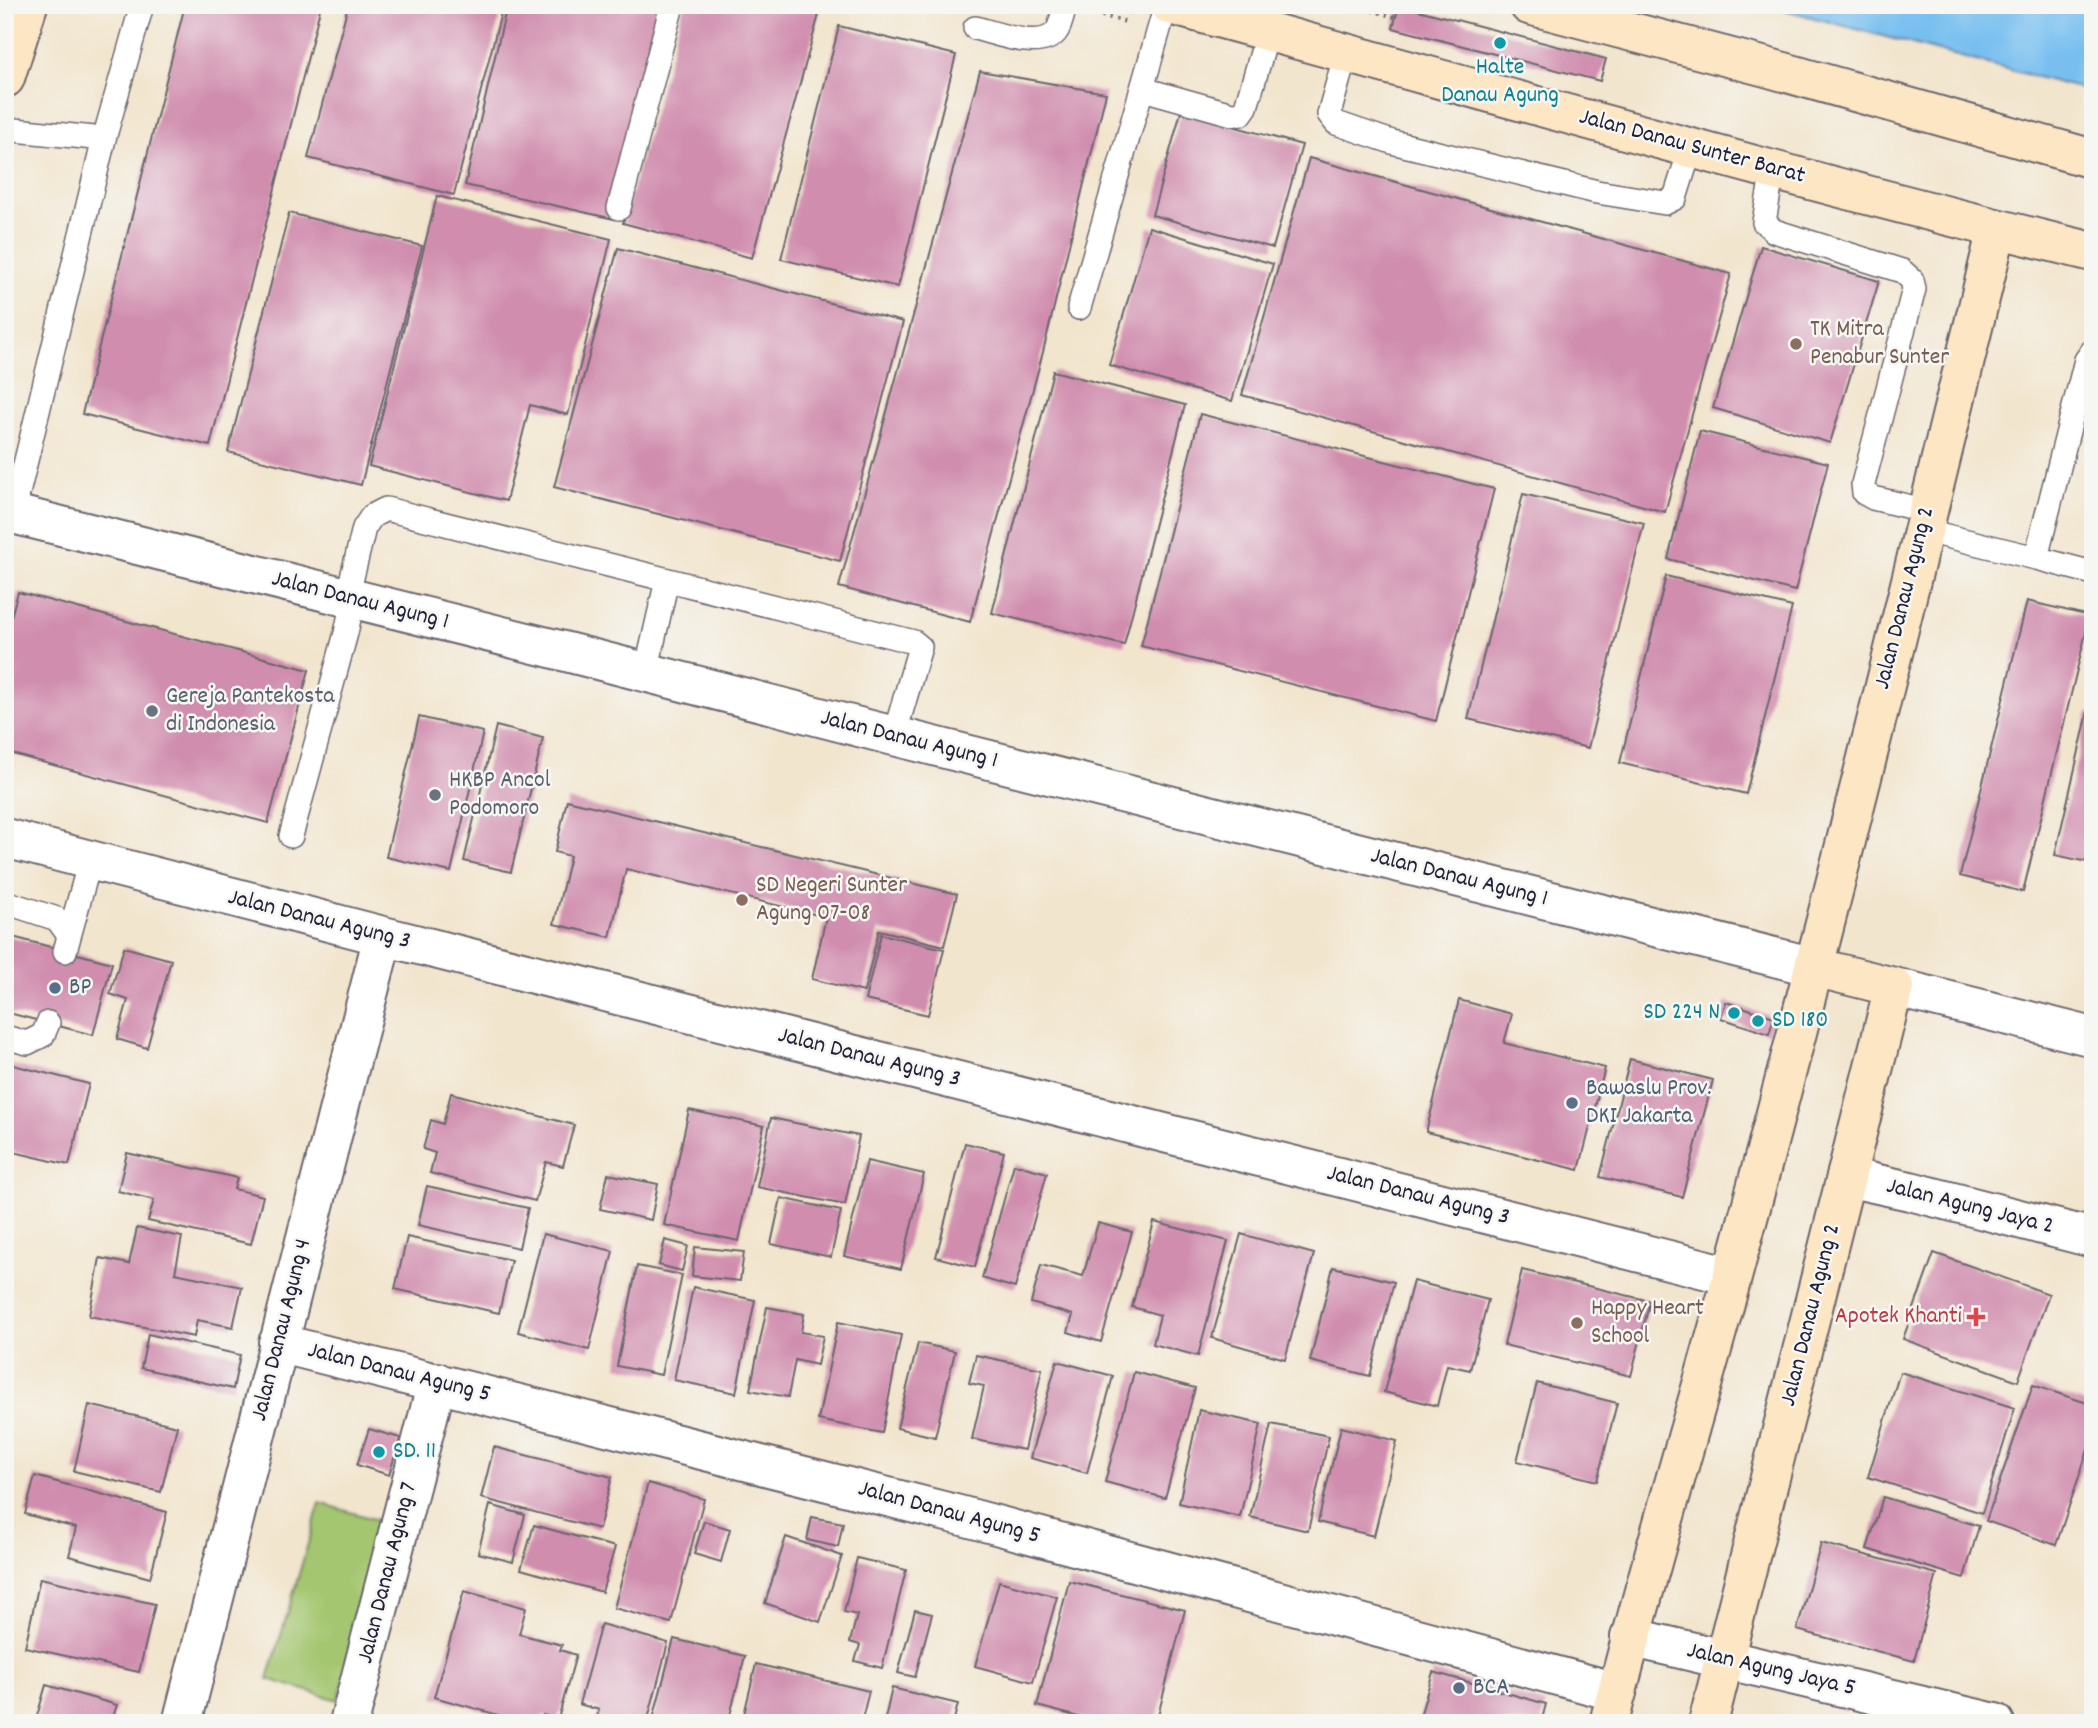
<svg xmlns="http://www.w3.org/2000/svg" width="2098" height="1728" viewBox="0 0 2098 1728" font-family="Dekko,sans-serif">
<rect width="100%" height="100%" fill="#f6f6f2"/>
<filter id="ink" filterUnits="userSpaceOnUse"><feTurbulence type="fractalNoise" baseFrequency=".0143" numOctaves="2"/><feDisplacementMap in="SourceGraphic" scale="14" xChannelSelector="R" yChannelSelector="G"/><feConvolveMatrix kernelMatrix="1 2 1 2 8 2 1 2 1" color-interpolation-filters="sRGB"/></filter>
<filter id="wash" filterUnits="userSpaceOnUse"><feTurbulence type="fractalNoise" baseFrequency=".00686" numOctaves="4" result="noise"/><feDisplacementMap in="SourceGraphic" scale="28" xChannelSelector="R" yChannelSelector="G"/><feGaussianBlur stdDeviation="1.57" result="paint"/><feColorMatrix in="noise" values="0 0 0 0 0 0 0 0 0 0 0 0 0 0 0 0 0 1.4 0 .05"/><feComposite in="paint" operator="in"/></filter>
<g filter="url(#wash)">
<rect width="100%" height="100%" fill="#f2e5ce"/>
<path fill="#a4c66f" stroke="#637455" stroke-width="2" d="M320,1503L390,1524L338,1700L268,1679Z"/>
<path fill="#78bff0" stroke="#4d7096" stroke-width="2" d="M1766,5H2093V92Z"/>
<g id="blocks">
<path fill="#d08dae" d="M185,5H321L210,446L82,414Z
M348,5H503L454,195L308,158Z
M507,5H664L614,219L465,185Z
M684,5H799L820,11L752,258L623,223Z
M1399,5L1606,59L1600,81L1393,28Z
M839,26L956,55L898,287L781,259Z
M980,71L1106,93L1043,352L970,622L839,587Z
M1181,112L1302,145L1273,248L1152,215Z
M1309,158L1731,274L1665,512L1242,395Z
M437,196L611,239L568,415L530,405L506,501L369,466Z
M289,213L422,246L361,485L228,452Z
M1149,227L1273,264L1232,401L1109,365Z
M1761,246L1879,281L1830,443L1713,408Z
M618,248L903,322L840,561L554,487Z
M1053,371L1185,405L1124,645L992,613Z
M1200,414L1494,489L1436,721L1141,646Z
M1700,431L1828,463L1795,591L1668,559Z
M1523,494L1644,523L1588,748L1468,719Z
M1666,576L1792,607L1746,794L1620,763Z
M18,592L309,670L268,823L5,752V638Z
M2027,601L2090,616L2023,892L1960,876Z
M2088,712L2093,713V863L2055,855Z
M419,717L483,732L451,872L386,857Z
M496,726L543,738L511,872L464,861Z
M567,800L957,894L944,946L879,930L864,992L812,979L826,917L626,869L610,937L554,924L570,856L555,852Z
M881,934L944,949L928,1015L865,1000Z
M5,935L112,963L93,1035L5,1012Z
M124,947L171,960L147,1048L117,1039L128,1000L110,994Z
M1459,1000L1512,1014L1504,1043L1605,1068L1579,1170L1426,1132Z
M1726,1002L1774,1017L1769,1034L1721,1018Z
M1630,1059L1713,1080L1682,1197L1600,1177Z
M5,1063L89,1084L69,1165L5,1150Z
M451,1093L574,1125L563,1166L546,1162L535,1201L430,1173L435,1153L423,1149L431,1120L443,1124Z
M689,1110L764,1126L739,1241L664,1225Z
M771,1118L859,1136L845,1205L757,1187Z
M965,1143L1004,1152L975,1267L936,1257Z
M127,1153L237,1178L234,1189L263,1196L251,1244L148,1221L154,1200L118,1191Z
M867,1161L924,1174L901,1269L844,1256Z
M1014,1164L1047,1173L1015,1288L982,1278Z
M608,1174L658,1184L651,1220L600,1209Z
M427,1186L528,1208L519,1248L418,1225Z
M781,1198L841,1211L831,1257L771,1244Z
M1154,1222L1228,1241L1198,1356L1153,1344L1160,1315L1132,1307Z
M1098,1223L1132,1232L1101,1342L1068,1332L1073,1315L1031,1303L1041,1265L1083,1276Z
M137,1228L182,1237L175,1273L242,1287L233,1327L197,1320L194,1337L89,1316L100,1258L129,1264Z
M543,1234L613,1251L589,1350L518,1332Z
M1241,1234L1314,1254L1285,1359L1212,1338Z
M407,1237L511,1260L499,1313L395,1289Z
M665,1240L688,1246L682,1271L659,1265Z
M695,1247L744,1252L740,1281L692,1276Z
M1934,1253L2049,1294L2018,1381L1903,1339Z
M637,1266L682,1275L661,1375L617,1366Z
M1333,1267L1394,1282L1370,1376L1310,1361Z
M1522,1270L1650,1301L1631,1376L1504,1345Z
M1413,1281L1488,1300L1470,1370L1447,1365L1437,1406L1384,1392Z
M693,1287L755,1300L736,1393L674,1380Z
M767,1307L804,1314L801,1332L823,1336L817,1365L795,1360L788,1397L750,1390Z
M838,1322L901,1335L882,1433L818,1420Z
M148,1334L240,1355L233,1389L141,1368Z
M918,1343L955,1351L935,1437L897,1428Z
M976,1355L1042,1369L1024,1450L972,1439L984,1386L969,1383Z
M1057,1361L1113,1376L1087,1473L1030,1458Z
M1134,1372L1195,1388L1165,1498L1105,1482Z
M1900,1372L2015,1408L1982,1513L1868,1477Z
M1537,1383L1617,1403L1597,1481L1517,1461Z
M2033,1385L2093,1405V1435L2056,1545L1986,1521Z
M89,1405L177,1426L161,1492L74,1471Z
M1199,1410L1261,1424L1240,1517L1179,1503Z
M1271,1424L1329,1436L1308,1531L1250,1517Z
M1341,1427L1397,1441L1374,1536L1318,1522Z
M369,1429L400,1438L389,1475L357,1465Z
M494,1447L612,1477L599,1529L481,1498Z
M35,1476L167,1512L150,1578L69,1556L76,1528L25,1514Z
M648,1483L704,1499L671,1623L614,1608Z
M1883,1497L1979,1526L1964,1578L1867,1549Z
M490,1505L525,1515L513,1562L478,1553Z
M812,1517L843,1523L838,1547L807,1540Z
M704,1521L730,1529L721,1562L694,1554Z
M534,1525L615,1547L602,1592L521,1569Z
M786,1537L842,1556L820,1622L765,1603Z
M1821,1543L1937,1574L1914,1661L1797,1630Z
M857,1558L906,1570L882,1668L855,1661L860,1645L850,1642L857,1615L844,1612Z
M40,1578L155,1604L139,1672L25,1647Z
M999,1581L1057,1597L1033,1682L975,1666Z
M1069,1581L1185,1610L1156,1723H1102L1037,1706Z
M464,1591L526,1608L519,1634L562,1645L560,1650L576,1655L558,1719L543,1715L541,1723H527L434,1697Z
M915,1610L932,1614L915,1677L898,1673Z
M601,1624L668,1643L647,1723H595L599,1710L579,1704Z
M674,1639L745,1656L728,1723H652Z
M756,1664L869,1691L861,1723H742Z
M1433,1672L1546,1704L1541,1723H1418Z
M46,1685L117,1705L111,1723H35Z
M892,1688L958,1704L953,1723H884Z"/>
</g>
</g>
<g filter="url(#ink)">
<use href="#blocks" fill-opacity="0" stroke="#6b666e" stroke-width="2"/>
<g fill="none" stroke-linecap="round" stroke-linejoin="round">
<defs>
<path id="lane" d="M975,28C996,33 1040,51 1056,32C1061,26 1063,13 1065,5
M1346,53L1329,114L1336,123L1392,142L1597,192L1665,203L1675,198L1691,147
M1143,89L1232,114H1241L1246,107L1268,32
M5,129L104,139
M1773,169L1764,222L1774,231L1902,271L1912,280L1914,289L1863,484L1864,493L1873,498L1927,511
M619,208L672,5
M1079,308L1166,5
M2093,350L2086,360L2036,558L2093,573
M13,514L104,139L142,5
M1922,530L2036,558
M347,598L364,528L372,516L386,509L914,642L920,647L894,736
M646,672L667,580
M291,836L346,633L353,600
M5,902L57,919L68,934
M65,951L90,861
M5,1037L27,1043L43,1035L48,1023"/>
<path id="street" d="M5,512L551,648L894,736L1814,967
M5,838L383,936L1732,1276
M1894,987L2093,1037
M1846,1177L1910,1191L2093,1238
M278,1343L959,1515L1617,1692
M1630,1637L1995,1723
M182,1723L383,936
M349,1723L437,1382"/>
<path id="secondary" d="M1170,5C1477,88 1783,177 2093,252
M1529,5L1766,67L2093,159
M5,78L28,5
M1609,1723C1647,1572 1692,1424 1733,1274C1827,927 1912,578 1997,229
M1708,1723L1894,987L1814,967"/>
</defs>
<use href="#lane" stroke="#6b666e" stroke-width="26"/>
<use href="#street" stroke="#6b666e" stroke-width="42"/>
<use href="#secondary" stroke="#6b666e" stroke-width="42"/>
<path stroke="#6b666e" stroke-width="4.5" stroke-dasharray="2 5" stroke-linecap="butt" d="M1120,5L1119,9L1130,13
M1352,5L1396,17
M1099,11V15L1127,22
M223,1719L239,1723"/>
<use href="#lane" stroke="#fff" stroke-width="23"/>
<use href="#street" stroke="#fff" stroke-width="38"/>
<use href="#secondary" stroke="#fce6c4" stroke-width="38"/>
</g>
</g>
<g fill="#0f9aa8" stroke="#f6f6f2" stroke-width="2.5">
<circle cx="1500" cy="43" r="7"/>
<circle cx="1734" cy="1013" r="7"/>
<circle cx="1758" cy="1021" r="7"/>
<circle cx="379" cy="1452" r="7"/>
</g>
<g fill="#8d6e63" stroke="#f6f6f2" stroke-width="2.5">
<circle cx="1796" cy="344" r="7"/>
<circle cx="742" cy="900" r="7"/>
<circle cx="1577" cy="1323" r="7"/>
</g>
<g fill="#6b7280" stroke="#f6f6f2" stroke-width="2.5">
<circle cx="152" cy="711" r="7"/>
<circle cx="435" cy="795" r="7"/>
</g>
<g fill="#5c6f8a" stroke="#f6f6f2" stroke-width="2.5">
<circle cx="55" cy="988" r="7"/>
<circle cx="1572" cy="1103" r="7"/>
<circle cx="1459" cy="1688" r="7"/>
</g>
<path fill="#e0444e" stroke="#f6f6f2" stroke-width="2.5" d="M1972.5 1306.5h7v7h7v7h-7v7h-7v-7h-7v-7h7z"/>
<g text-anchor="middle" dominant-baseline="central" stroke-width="5" stroke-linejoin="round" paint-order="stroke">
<g font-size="24" fill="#0d838f" stroke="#f6f6f2" text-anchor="start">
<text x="1500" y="68" text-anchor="middle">Halte<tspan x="1500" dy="28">Danau Agung</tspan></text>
<text x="1720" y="1013" text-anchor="end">SD 224 N</text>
<text x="1772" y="1021">SD 180</text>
<text x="393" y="1452">SD. 11</text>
</g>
<g font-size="24" fill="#22223b" stroke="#f6f6f2">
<text transform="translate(1692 147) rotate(15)">Jalan Danau Sunter Barat</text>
<text transform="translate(1905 598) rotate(-76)">Jalan Danau Agung 2</text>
<text transform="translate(360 601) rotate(14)">Jalan Danau Agung 1</text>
<text transform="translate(909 740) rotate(14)">Jalan Danau Agung 1</text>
<text transform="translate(1459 878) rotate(14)">Jalan Danau Agung 1</text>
<text transform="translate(319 920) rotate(14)">Jalan Danau Agung 3</text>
<text transform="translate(869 1058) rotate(14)">Jalan Danau Agung 3</text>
<text transform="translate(1418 1196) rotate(14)">Jalan Danau Agung 3</text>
<text transform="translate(1970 1207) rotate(14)">Jalan Agung Jaya 2</text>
<text transform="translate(1811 1315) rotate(-76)">Jalan Danau Agung 2</text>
<text transform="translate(282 1330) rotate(-76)">Jalan Danau Agung 4</text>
<text transform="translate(399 1373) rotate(14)">Jalan Danau Agung 5</text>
<text transform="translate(949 1513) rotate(15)">Jalan Danau Agung 5</text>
<text transform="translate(388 1573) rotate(-76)">Jalan Danau Agung 7</text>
<text transform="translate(1771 1670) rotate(13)">Jalan Agung Jaya 5</text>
</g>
<g font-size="24" fill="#785e54" stroke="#f6f6f2" text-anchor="start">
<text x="1810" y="330">TK Mitra<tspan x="1810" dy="28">Penabur Sunter</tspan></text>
<text x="756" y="886">SD Negeri Sunter<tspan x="756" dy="28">Agung 07-08</tspan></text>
<text x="1591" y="1309">Happy Heart<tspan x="1591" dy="28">School</tspan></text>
</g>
<g font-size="24" fill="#5b616d" stroke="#f6f6f2" text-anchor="start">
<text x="166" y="697">Gereja Pantekosta<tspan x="166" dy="28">di Indonesia</tspan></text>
<text x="449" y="781">HKBP Ancol<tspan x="449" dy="28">Podomoro</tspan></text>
</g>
<g font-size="24" fill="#4e5e75" stroke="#f6f6f2" text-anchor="start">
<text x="69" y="988">BP</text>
<text x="1586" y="1089">Bawaslu Prov.<tspan x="1586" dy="28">DKI Jakarta</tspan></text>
<text x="1473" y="1688">BCA</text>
</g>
<g font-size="24" fill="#be3a42" stroke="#f6f6f2" text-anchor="end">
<text x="1962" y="1317">Apotek Khanti</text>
</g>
</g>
<rect width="2098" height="1728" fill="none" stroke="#f6f6f2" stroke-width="28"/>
</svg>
